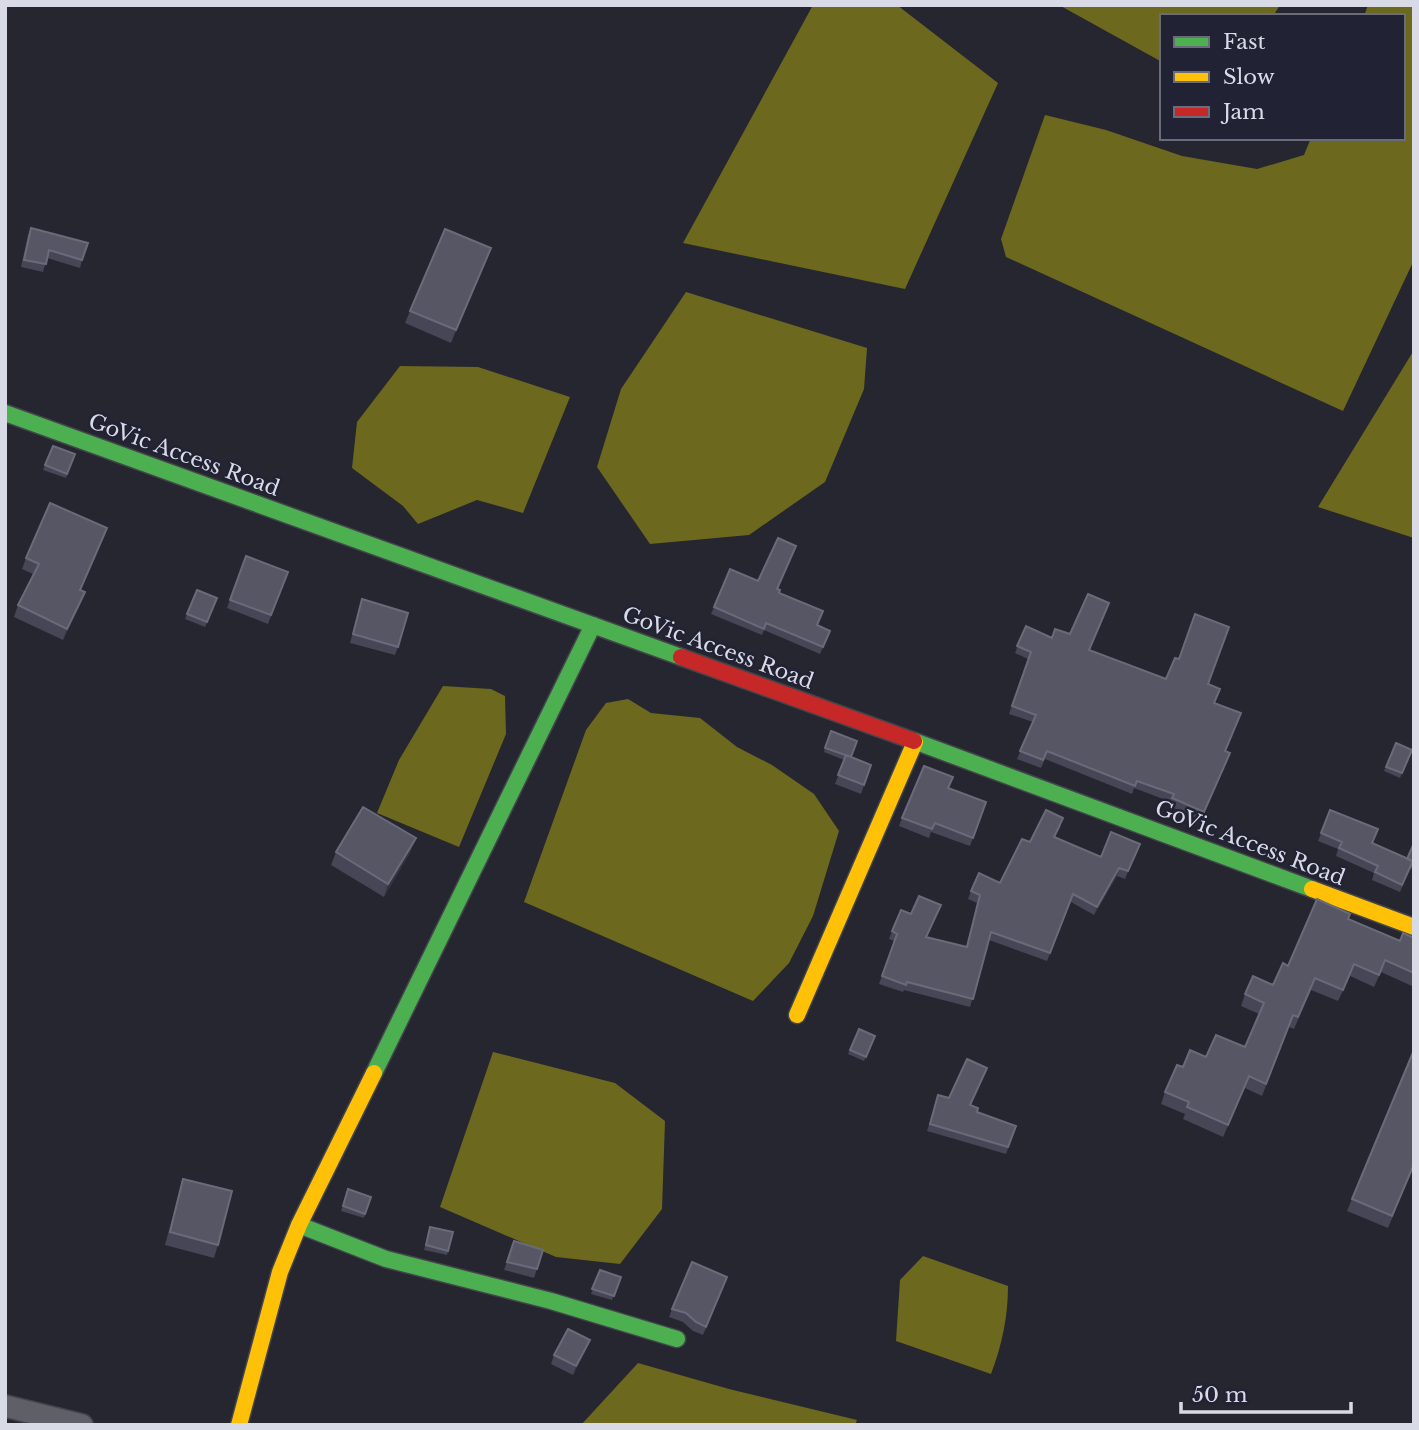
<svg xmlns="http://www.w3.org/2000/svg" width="1419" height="1430" viewBox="0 0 1419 1430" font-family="'Libre Baskerville',serif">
<rect width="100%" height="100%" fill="#262630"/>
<path fill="#6c681e" d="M813,5H897L998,83L905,289L683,243Z
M1059,5H1280L1273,16H1162V62Z
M1368,5H1414V260L1343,411L1006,257L1001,239L1045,115L1106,130L1182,156L1257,169L1304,155L1311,138H1403V16H1364Z
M686,292L867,348L864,389L825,482L749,535L650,544L597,467L621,389Z
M1414,350V538L1318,507Z
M400,366L478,367L570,397L523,513L477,500L418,524L403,506L352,468L357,422Z
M443,686L491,689L505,696L506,734L459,847L377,813L399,760Z
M628,699L651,713L700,718L737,747L772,765L814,794L839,831L813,916L789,963L753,1001L524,902L586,730L606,703Z
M493,1052L615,1083L665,1121L662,1209L620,1264L556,1257L440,1207Z
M923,1256L1008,1286C1008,1317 1002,1345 991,1374L896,1341L900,1280Z
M638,1363L729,1389L857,1420L855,1425H581Z"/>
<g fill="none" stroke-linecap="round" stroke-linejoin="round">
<defs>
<path id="street" d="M5,1406L82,1425"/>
<path id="fast" d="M5,413L681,657
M914,741L1312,889
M374,1073L593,625
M299,1225L386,1259L551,1301L677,1339"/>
<path id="slow" d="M1312,889L1414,927
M797,1015L915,742
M239,1425L280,1272L299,1225L374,1073"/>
<path id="jam" d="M681,657L914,741"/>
</defs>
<use href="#street" stroke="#44444d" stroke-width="24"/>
<use href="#fast" stroke="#44444d" stroke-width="19"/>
<use href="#slow" stroke="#44444d" stroke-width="19"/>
<use href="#jam" stroke="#44444d" stroke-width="19"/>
<use href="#street" stroke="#5e5f67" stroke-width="21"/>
<use href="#fast" stroke="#4caf50" stroke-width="16"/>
<use href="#slow" stroke="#ffc107" stroke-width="16"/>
<use href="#jam" stroke="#c62828" stroke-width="16"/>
</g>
<path fill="#464656" d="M31,228L82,260L80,268L47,258L43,272L21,267L28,235Z
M491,248L451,343L405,323L410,311Z
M53,446L75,454L66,478L43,470Z
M107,528L80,590L85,592L81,603L63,640L14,617L18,605L33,574L22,569L26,558Z
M796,546L777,589L779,593L817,626L830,631L820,654L764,630L762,635L711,614L714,607L758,581Z
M246,556L288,572L268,624L227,608Z
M197,590L217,598L205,627L185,619Z
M362,599L398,647L395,655L350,643Z
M1026,626L1052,638L1090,650L1166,679L1208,684L1215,703L1227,761L1201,820L1169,806L1171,802L1134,788L1132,794L1045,759L1041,768L1017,759L1033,722L1009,714L1028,659L1015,653Z
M1396,743L1412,750L1400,778L1384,771Z
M825,748L871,765L861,794L835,784L844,760L824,752Z
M949,788L986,802L970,846L931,832L929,838L899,826L902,818Z
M1330,810L1372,843L1407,859L1414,843V870L1410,868L1400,892L1372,880L1374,873L1336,856L1338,849L1318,841Z
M1061,826L1055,837L1101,857L1137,851L1125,879L1117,876L1094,915L1071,902L1047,961L989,940L970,1007L904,990L903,992L879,984L894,941L889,939L892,931L911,914L941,905L927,937L966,947L977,903L968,899L971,891L1000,883L1030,842Z
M411,851L384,897L331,865L336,852Z
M1349,919L1400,941L1414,938V987L1381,972L1374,987L1350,976L1338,1001L1311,990L1294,1029L1289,1027L1262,1096L1245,1088L1223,1137L1183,1119L1185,1114L1161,1104L1165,1092L1183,1067L1206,1057L1245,1047L1259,1014L1241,1006L1245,994L1273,985L1288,966Z
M859,1029L875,1036L864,1061L848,1054Z
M1414,1050V1166L1388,1228L1347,1211Z
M987,1068L970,1105L977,1112L1016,1126L1006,1154L927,1131L938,1095L949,1098Z
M183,1179L218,1245L214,1258L165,1245L179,1192Z
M348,1189L371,1197L364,1218L341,1211Z
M430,1227L448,1251L447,1255L424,1250Z
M511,1250H543L534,1278L504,1270Z
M600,1270L621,1277L612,1300L591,1294Z
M724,1286L703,1335L693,1331L683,1322L669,1317L672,1309Z
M590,1340L587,1348L573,1375L551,1364L554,1355Z"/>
<path fill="#333340" d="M491,248L486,261L451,343L456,330Z
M85,592L81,603L63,640L67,629Z
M416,838L411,851L384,897L388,884Z
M1119,868L1117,876L1094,915L1097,907Z
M1249,1076L1245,1088L1223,1137L1228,1125Z
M590,1340L587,1348L573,1375L576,1366Z"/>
<path fill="#565665" stroke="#6a6b7a" stroke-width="2" d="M31,228L88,243L82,260L49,250L46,264L24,260Z
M445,229L491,248L456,330L410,311Z
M53,446L75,454L67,474L45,465Z
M50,503L107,528L80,590L85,592L67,629L18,605L39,564L26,558Z
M778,538L796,546L777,589L780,590L779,593L823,611L817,625L830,631L823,647L766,623L764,629L714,607L730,569L758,581Z
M246,556L288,572L271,615L230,600Z
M197,590L217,598L207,622L187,614Z
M1088,594L1109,603L1089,650L1166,679L1175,658L1179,659L1195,614L1229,627L1208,684L1220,689L1214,703L1241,713L1225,751L1230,753L1204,812L1172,798L1174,794L1137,781L1135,786L1047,751L1043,760L1020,751L1036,715L1012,706L1031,652L1017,646L1026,626L1052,638L1055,629L1070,634Z
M362,599L408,613L398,647L353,634Z
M831,731L857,741L851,757L825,748Z
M1396,743L1412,750L1402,773L1386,767Z
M846,755L871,765L864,785L838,775Z
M924,766L953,777L948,788L986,802L973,838L935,823L932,829L902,818Z
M363,807L416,838L388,884L336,852Z
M1046,810L1063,818L1054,837L1101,857L1111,832L1140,844L1128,871L1119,868L1097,907L1073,894L1050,953L991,932L973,999L907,982L906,985L882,976L897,934L892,931L901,910L911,914L919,896L941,905L926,937L967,947L980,895L971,891L979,873L1000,883L1022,839L1030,842Z
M1330,810L1378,829L1372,843L1413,861L1402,885L1375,872L1378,866L1339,848L1342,842L1321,833Z
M1414,843V862L1407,859Z
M1317,899L1350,914L1348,919L1400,941L1403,933L1414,938V973L1385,960L1379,975L1354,964L1343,990L1315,978L1298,1017L1293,1015L1266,1084L1249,1076L1228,1125L1187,1107L1189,1102L1165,1092L1177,1065L1183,1067L1190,1050L1206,1057L1216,1035L1245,1047L1264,1003L1245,994L1253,976L1273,985L1283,963L1288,966Z
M859,1029L875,1036L866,1057L850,1050Z
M1414,1050V1164L1392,1216L1352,1199Z
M967,1059L987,1068L970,1105L978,1108L977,1112L1016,1126L1008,1147L930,1124L938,1095L949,1098Z
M183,1179L232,1191L218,1245L170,1232Z
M348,1189L371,1197L365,1214L343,1206Z
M430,1227L453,1232L448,1251L426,1245Z
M514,1241L543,1250L537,1269L507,1262Z
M692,1262L727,1277L706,1327L696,1322L686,1313L672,1309Z
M600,1270L621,1277L614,1296L592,1289Z
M568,1329L590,1340L576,1366L554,1355Z"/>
<g text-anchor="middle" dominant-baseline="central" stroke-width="5" stroke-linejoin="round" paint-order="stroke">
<g font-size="21" fill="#d8dae6" stroke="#212335">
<text transform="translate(184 455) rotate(20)">GoVic Access Road</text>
<text transform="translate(718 648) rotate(20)">GoVic Access Road</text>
<text transform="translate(1250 843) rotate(21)">GoVic Access Road</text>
</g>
</g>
<rect width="1419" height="1430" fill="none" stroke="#d8dae6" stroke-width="14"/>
<rect x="1160" y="14" width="245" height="126" fill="#212335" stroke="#6a6c7c" stroke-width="2"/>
<rect x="1174" y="37" width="35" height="10" fill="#4caf50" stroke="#6a6c7c" stroke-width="2"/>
<text x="1223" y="49" font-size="21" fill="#d8dae6">Fast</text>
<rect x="1174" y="72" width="35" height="10" fill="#ffc107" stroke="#6a6c7c" stroke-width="2"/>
<text x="1223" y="84" font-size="21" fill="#d8dae6">Slow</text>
<rect x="1174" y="107" width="35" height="10" fill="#c62828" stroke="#6a6c7c" stroke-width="2"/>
<text x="1223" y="119" font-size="21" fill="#d8dae6">Jam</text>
<path d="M1181 1402v10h170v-10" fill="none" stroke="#d8dae6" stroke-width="3.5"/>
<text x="1192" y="1402" font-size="21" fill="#d8dae6" stroke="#212335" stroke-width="5" paint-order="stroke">50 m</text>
</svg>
